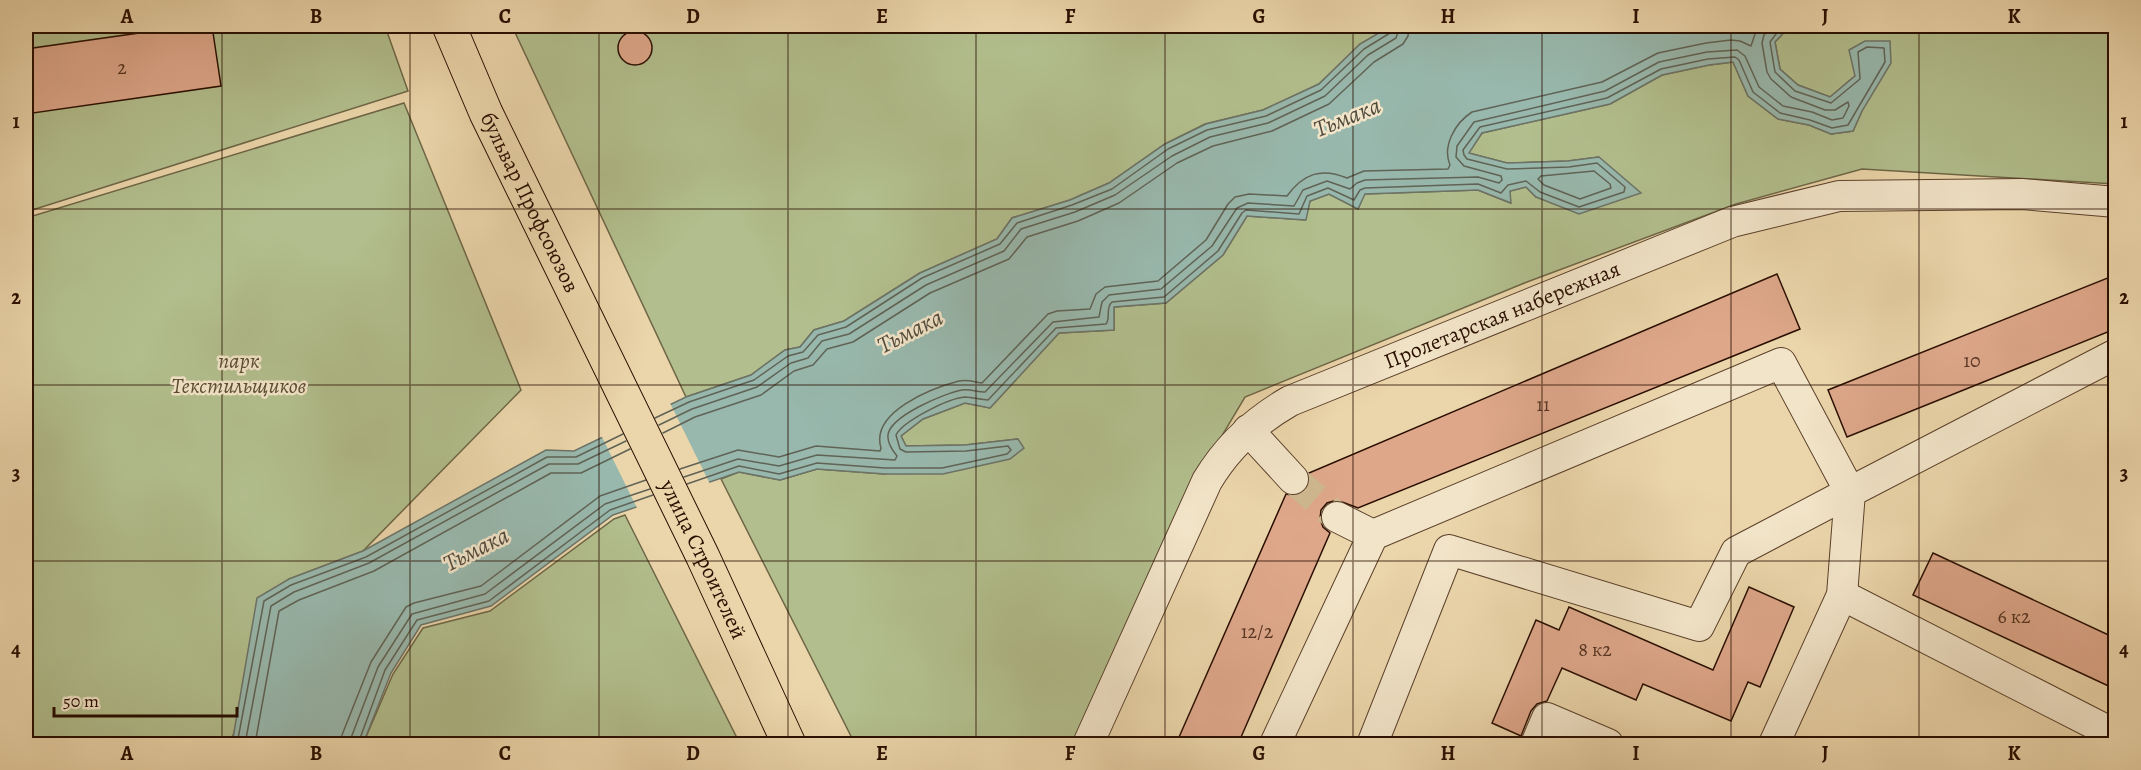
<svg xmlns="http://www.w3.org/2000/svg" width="2141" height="770" viewBox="0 0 2141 770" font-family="Alegreya,serif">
<rect width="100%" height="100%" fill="#ebd5aa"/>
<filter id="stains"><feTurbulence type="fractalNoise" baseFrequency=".00333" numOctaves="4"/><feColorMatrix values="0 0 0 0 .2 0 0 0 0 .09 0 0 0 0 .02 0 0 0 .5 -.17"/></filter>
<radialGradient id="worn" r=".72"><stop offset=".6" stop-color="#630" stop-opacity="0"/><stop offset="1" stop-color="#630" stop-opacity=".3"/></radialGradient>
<path fill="#b2be8d" stroke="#6e6646" stroke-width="1.5" d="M26,26H385L408,91L26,212Z
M512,26H1391L1360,44L1319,84L1263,110L1205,124L1165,144L1109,183L1070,200L1012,218L997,239L920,273L844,321L814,330L800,347L785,350L751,375L686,397Z
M1790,26H2115V184L1862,169L1736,204L1527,282L1245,397L1199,474L1074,744H855L721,479L739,472L780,480L817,469L885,474L1018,439L965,445L906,446L901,436L923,419L965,403L990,408L1059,333L1114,330V307L1166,303L1223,255L1247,216L1305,220L1310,201L1329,194L1358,209L1364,194L1478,190L1510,203V191L1526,187L1536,197L1599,157L1568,161L1507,163L1468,153L1482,133L1610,104L1662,75L1709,65L1733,62L1748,96L1778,119L1809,125L1831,134L1853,131L1862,111L1855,76L1830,97L1798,85L1780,69L1775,42Z
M404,103L521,390L363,551L289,579L230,744H26V218Z
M625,515L740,744H363L393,674L423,628L490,611L614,519Z"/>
<path fill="#98b8ad" stroke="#6c7468" stroke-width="1.5" d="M1391,26H1790L1775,42L1780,69L1798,85L1830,97L1855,76L1849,50L1865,41H1890L1891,63L1862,111L1853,131L1831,134L1809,125L1778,119L1748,96L1733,62L1709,65L1662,75L1610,104L1482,133L1469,153L1507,163L1568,161L1599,157L1641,193L1579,214L1536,197L1526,187L1510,191L1511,203L1478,190L1365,194L1358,209L1329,194L1310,201L1306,220L1247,216L1223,255L1166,303L1114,307V330L1059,333L990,408L965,403L923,419L901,436L906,446L965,445L1018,439L1024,448L1010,459L943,474H885L817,469L780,480L739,472L613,515L491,606L421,625L391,673L363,744H230L233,738L257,598L289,579L363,551L546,450L574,451L686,397L751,375L785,350L800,347L814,330L844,321L920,273L997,239L1012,218L1070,200L1109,183L1165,144L1206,124L1263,110L1319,84L1360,44Z"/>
<path fill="#ebd5aa" d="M669,401L711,486L638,510L601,435Z"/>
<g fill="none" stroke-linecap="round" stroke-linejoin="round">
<path stroke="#606356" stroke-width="1.5" d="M1594,171L1610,184L1611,188L1580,199L1544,185L1538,179L1541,176Z
M655,418L689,402L754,380L788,356L803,352L818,335L846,327L922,278L1000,244L1017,223L1072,205L1112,189L1168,149L1207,130L1266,116L1321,90L1364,49L1390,33L1393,26
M659,425L692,409L757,387L791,363L808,358L822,341L849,334L926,285L1004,251L1021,229L1075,212L1115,195L1172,156L1210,137L1268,123L1325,96L1368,55L1396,38L1400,26
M663,433L695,417L761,395L794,371L813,365L827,349L853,342L930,293L1009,259L1027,237L1078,221L1119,203L1177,163L1213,146L1272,131L1329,104L1374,62L1403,44L1408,36L1409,26
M680,469L738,450L779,457L816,446L880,451L881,448C870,412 932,388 959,381C967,379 975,382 982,383L1048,314L1057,311L1090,309L1096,294L1105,287L1158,281L1206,240L1228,204L1235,197L1249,194L1287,196C1303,174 1321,167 1347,178L1364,171L1448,169L1450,165C1442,146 1455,123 1472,112L1602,82L1658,53L1706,43L1731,40L1740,41L1751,46L1755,34L1760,26
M684,477L738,459L779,466L817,455L895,460L897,456C893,451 887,443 888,435C890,416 945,393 962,390C970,389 978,392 985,392L1053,322L1099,317L1102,302L1109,295L1161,289L1212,246L1237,208L1248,203L1294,206L1303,190L1327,181L1350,189L1357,183L1365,180L1478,177L1499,183L1502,180L1501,176L1464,166L1456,157L1457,146L1474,122L1605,91L1659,62L1707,52L1737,50L1745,56L1759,87L1783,106L1812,112L1832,120L1843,118L1849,106L1848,102L1835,110H1825L1791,97L1771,79L1767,72L1762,43L1764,35L1772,26
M687,484L739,466L779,474L817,463L885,468H942L1007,454L1011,450L1008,446L966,451L906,452L900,449L896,435C903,421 949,398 965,397C973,397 981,400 988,400L1056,328L1106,324C1111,318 1105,308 1112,302L1164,297L1218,251L1242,213L1246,210L1299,214L1307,196L1328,188L1354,200L1360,190L1365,188L1478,184L1501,193L1508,185L1526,181L1540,192L1579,207L1624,192L1625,187L1597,163L1569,167L1507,169L1467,159L1464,155L1463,150L1480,127L1607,98L1661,69L1708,59L1735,57L1739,60L1753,92L1780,113L1810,120L1832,128L1848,125L1885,62L1884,48L1867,47L1858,52L1860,79L1831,103L1795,91L1775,72L1770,42L1782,26
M237,744L264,601L291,585L366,557L547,457H576L623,434
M245,744L271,606L294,592L369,563L549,464H578L626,441
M255,744L279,611L299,600L374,571L551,473H581L630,449
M341,744L342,735L371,662L406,607L414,603L481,586L600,496L646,480
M350,744L351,738L378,667L412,614L485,594L605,504L650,489
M358,744L385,670L417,620L489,601L610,510L653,495"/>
</g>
<path fill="#dea78a" stroke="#290e00" stroke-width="1.5" d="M189,26H212L221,86L26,114V49Z
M618 48a17 17 0 1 1 34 0a17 17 0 1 1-34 0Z
M1777,274L1800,329L1358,508L1337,500L1327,503L1321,510L1320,519L1323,527L1330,533L1238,744H1176L1286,494L1296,496L1305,491L1310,484L1309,473Z
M2115,275V329L1847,437L1828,390Z
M1933,553L2115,638V689L1913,595Z
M1749,587L1794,607L1760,687L1748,682L1731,721L1643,684L1636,700L1562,668L1547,701L1537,704L1531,711L1521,736L1492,723L1536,620L1559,630L1569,607L1713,670Z"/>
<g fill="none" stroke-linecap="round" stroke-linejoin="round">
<path stroke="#ceb790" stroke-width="30" stroke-dasharray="30 15" stroke-linecap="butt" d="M1293,479L1337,517"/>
<defs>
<g id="minor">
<path d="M1248,430L1293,479"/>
<path d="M1337,517L1373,535"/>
<path d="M1842,595L2116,735"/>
<path id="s1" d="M1088,744L1207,481C1228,446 1255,421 1290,401L1732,222L1839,196L2022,194L2116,202"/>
<path d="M1275,744L1373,535L1781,363L1850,492L1736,552L1699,626L1449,550L1373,742"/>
<path d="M1536,744L1547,718L1608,744"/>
<path d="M1774,744L1842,595L1850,492L2116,354"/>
</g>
<g id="major">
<path id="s2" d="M449,26L486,113L703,557L789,744"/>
</g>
</defs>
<use href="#minor" stroke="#5a402a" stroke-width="32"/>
<use href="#major" stroke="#290e00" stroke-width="35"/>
<use href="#minor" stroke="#f2e4c8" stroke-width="30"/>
<use href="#major" stroke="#ebd5aa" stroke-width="33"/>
</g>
<path fill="none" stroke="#290e00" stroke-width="1.5" stroke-opacity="0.55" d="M222,26V744M410,26V744M599,26V744M788,26V744M976,26V744M1165,26V744M1353,26V744M1542,26V744M1731,26V744M1919,26V744M26,209H2116M26,385H2116M26,561H2116"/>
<g text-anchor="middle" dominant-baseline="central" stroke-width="5" stroke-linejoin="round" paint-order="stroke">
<g font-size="20" fill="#563422">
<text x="122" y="67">2</text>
<text x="1972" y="360">10</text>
<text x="1543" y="404">11</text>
<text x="2014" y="616">6 к2</text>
<text x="1257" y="631">12/2</text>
<text x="1595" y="649">8 к2</text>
</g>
<g font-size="22" fill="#290e00" stroke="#f2e4c8">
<text stroke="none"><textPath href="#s2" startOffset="194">бульвар Профсоюзов</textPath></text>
<text stroke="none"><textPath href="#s1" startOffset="634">Пролетарская набережная</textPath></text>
<text stroke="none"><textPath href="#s2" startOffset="591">улица Строителей</textPath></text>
</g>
<g font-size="22" font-style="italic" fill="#594c31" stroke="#f2e4c8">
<text x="239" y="361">парк<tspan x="239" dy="25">Текстильщиков</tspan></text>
</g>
<g font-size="24" font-style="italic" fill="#504a3d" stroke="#f2e4c8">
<text transform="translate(1347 117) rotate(-22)">Тьмака</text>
<text transform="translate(910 331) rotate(-27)">Тьмака</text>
<text transform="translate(476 549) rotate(-27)">Тьмака</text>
</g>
</g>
<rect width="2141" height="770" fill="none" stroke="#ebd5aa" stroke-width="66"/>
<path d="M54 707v9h183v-9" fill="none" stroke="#290e00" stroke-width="3"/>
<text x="63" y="707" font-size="18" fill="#290e00" stroke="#f2e4c8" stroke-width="4.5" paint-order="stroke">50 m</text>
<rect x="33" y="33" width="2075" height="704" fill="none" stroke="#290e00" stroke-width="2"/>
<g font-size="20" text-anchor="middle" font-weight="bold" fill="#290e00">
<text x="127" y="23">A</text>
<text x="316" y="23">B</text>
<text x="505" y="23">C</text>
<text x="693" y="23">D</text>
<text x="882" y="23">E</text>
<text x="1070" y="23">F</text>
<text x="1259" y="23">G</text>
<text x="1448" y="23">H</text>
<text x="1636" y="23">I</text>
<text x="1825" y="23">J</text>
<text x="2014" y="23">K</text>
<text x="16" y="128">1</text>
<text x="2124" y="128">1</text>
<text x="16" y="304">2</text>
<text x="2124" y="304">2</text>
<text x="16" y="480">3</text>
<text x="2124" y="480">3</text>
<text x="16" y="656">4</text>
<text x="2124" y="656">4</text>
<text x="127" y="760">A</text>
<text x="316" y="760">B</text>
<text x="505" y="760">C</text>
<text x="693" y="760">D</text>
<text x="882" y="760">E</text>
<text x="1070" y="760">F</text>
<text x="1259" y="760">G</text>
<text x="1448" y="760">H</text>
<text x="1636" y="760">I</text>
<text x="1825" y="760">J</text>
<text x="2014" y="760">K</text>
</g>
<rect width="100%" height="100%" filter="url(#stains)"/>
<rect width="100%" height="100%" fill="url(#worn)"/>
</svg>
